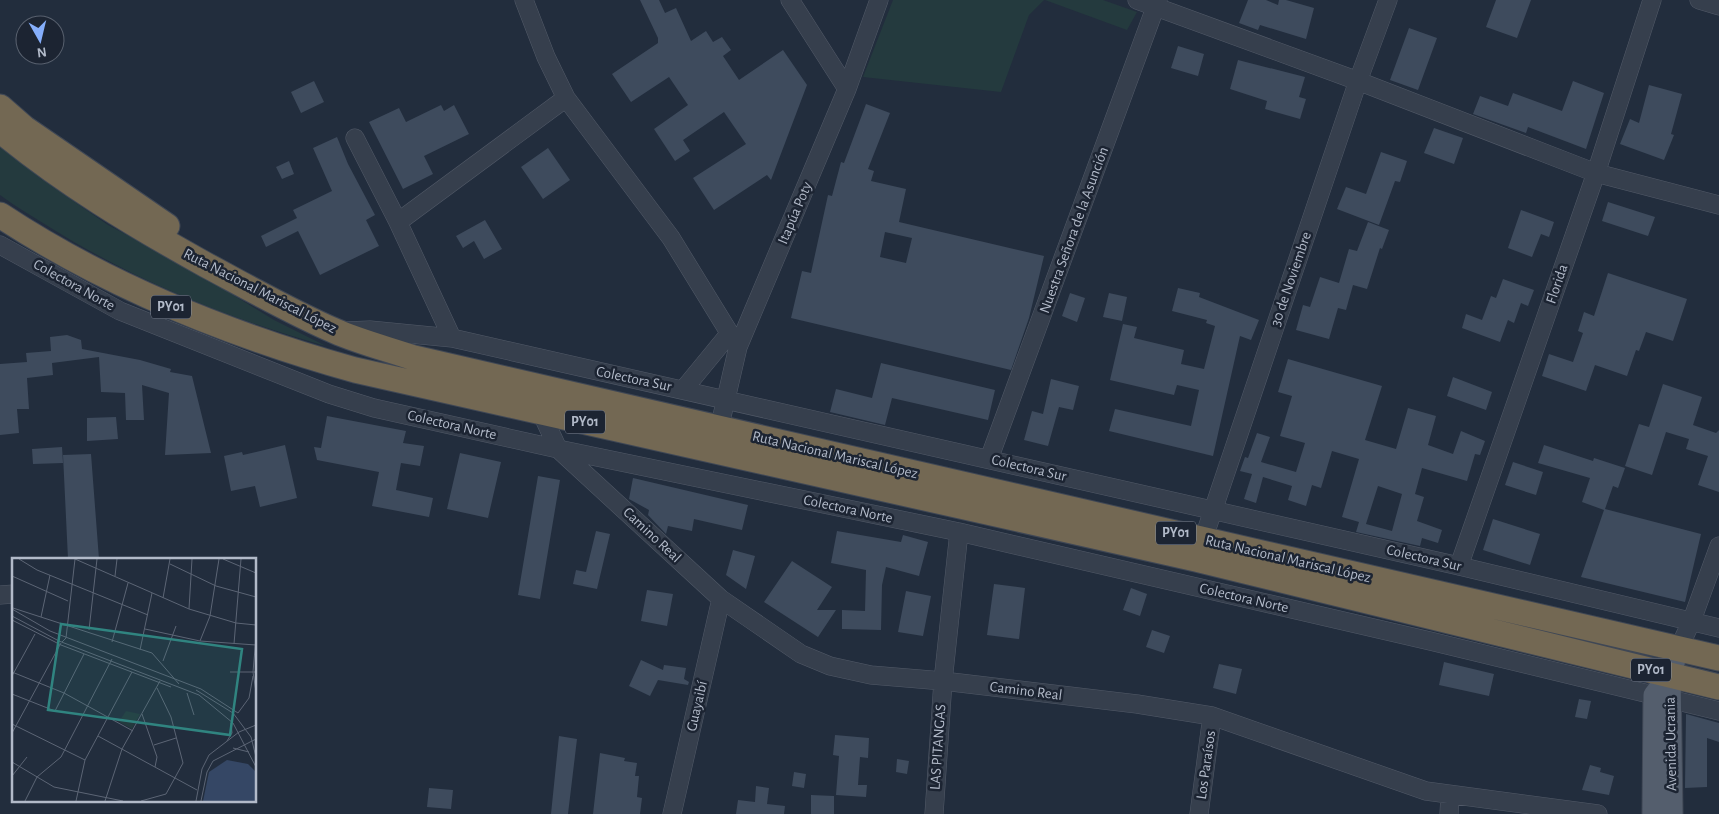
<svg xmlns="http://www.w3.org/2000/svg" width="1719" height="814" viewBox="0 0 1719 814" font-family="'Alegreya Sans',sans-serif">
<rect width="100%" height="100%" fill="#222d3d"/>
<path fill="#243a3e" d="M893,0H1044L1029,15L1001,92L863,77Z
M1045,0H1103L1137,12L1127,30Z
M0,143L39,177L108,225L183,264L274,320L326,346C229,319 136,281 51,228C34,217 16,207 0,195Z"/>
<path fill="#3e4b5d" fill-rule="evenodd" d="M640,0H659L665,13L676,8L691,41L706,31L713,42L722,37L731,50L723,56L739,80L783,50L807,85L771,180L767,175L714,210L693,178L746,144L724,112L683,140L690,151L675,161L654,129L688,105L669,77L631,102L612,74L658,43V38Z
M1248,0H1266L1278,5L1279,0H1286L1314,8L1306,39L1260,25L1258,30L1239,23Z
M1496,0H1531L1517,38L1486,27Z
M1409,28L1437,38L1418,90L1390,80Z
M1178,46L1204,54L1198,76L1171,68Z
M1238,60L1305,77L1299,97L1306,99L1300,119L1265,109L1267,101L1230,89Z
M314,81L324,102L301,113L291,92Z
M1573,81L1604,93L1586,149L1528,127L1526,133L1473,114L1480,96L1508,106L1513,93L1562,111Z
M1649,85L1682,94L1671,134L1674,135L1664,160L1620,144L1630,119L1639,123Z
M866,104L890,113L868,169L874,171L871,181L906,189L899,222L1044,256L1029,318L1011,370L791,318L802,271L811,273L828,195L832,196L841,162L844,163ZM885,232L912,238L906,263L880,257Z
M441,105L444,111L454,105L469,134L424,156L433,174L403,189L369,122L399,108L406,122Z
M1434,128L1463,138L1454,164L1424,153Z
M337,137L348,164L375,215L366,220L379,246L320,275L298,231L266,247L261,236L297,218L293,210L332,191L313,148Z
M548,148L570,180L543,199L521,167Z
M1381,152L1407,161L1400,182L1395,181L1379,225L1337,209L1346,187L1366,194Z
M289,161L294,174L282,179L276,167Z
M1608,202L1655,217L1648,236L1602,221Z
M1521,210L1554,222L1549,237L1541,234L1532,257L1508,248Z
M485,220L502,249L484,259L474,241L463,248L456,236Z
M1368,222L1389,230L1382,249L1380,248L1367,289L1353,285L1346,310L1338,308L1329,339L1296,330L1303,305L1310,307L1320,277L1339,283L1349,249L1357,251Z
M1608,273L1687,299L1673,341L1646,332L1639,351L1636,350L1627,376L1595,365L1586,391L1542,376L1549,354L1573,362L1583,333L1578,331L1584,312L1594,316Z
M1503,279L1534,290L1528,306L1521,303L1514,323L1508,320L1500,342L1462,328L1466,314L1482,320L1491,296L1496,298Z
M1178,288L1200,293L1199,297L1259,320L1251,340L1240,336L1213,456L1109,431L1115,409L1191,426L1199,390L1177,385L1174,395L1110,380L1123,324L1137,327L1134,338L1184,350L1181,364L1204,369L1215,326L1206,323L1207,320L1172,311Z
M1070,293L1085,298L1077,322L1062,316Z
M1109,293L1127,297L1122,321L1103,317Z
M67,335L81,340L82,349L140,360L171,369L170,372L192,376L211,453L165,455L169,393L142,385L144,420H126L125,393L101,392L99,357L52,363L53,375L27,378L29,409H17L19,433L0,435V364L27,362L26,353L51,351L50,337Z
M1288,359L1382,386L1365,440L1396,449L1408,408L1436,416L1428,445L1453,454L1461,431L1485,441L1480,455L1475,454L1467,481L1422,468L1415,494L1424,497L1417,521L1442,530L1438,543L1422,538L1420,546L1356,532L1359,522L1342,517L1359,459L1332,451L1321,488L1312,485L1306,506L1288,500L1292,486L1263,477L1256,503L1244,499L1252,474L1240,471L1245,457L1248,458L1257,433L1270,437L1261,462L1296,472L1305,443L1280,436L1292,396L1278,392ZM1378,486L1402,494L1392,531L1366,524Z
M881,363L995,390L988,420L892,398L885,425L830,412L836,389L872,398Z
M1453,377L1492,392L1486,410L1447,396Z
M1051,379L1079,386L1073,410L1059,407L1048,446L1024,440L1032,411L1043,414Z
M1663,384L1702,397L1693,425L1716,433L1719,430V492L1698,485L1708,456L1686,449L1689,439L1666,432L1652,475L1625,466L1639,424L1649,427Z
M327,416L406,431L403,443L424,446L420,466L401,463L396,490L433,498L429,517L372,506L379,472L317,460L314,447L321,448Z
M116,417L118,439L87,441V418Z
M285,445L297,498L260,507L255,486L231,491L224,456L242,452L243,455Z
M1544,445L1593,461L1594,458L1625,468L1618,488L1613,486L1605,509L1701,534L1685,602L1581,577L1604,510L1582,502L1590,478L1538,463Z
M62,447L63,463L33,464L32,449Z
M460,453L501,462L488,518L447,509Z
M91,454L99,559H68L63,455Z
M1513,462L1543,472L1536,495L1505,485Z
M538,476L560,480L540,599L518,595Z
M633,478L748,505L742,530L694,519L692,531L668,526L666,534L648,515L649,510L629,499Z
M1493,519L1540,534L1530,565L1483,550Z
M596,531L610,534L597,589L573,584L576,570L586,572Z
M837,531L901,542L903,535L928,542L919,576L886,567L882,585L881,630L842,629V610L865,611L866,570L831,563Z
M733,550L755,556L746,589L726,575Z
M792,561L832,587L817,610H836L818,637L764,602Z
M994,584L1025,588L1019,639L987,635Z
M1131,588L1147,594L1140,616L1123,610Z
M647,590L673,594L667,626L641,621Z
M906,591L931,596L923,636L898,632Z
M1152,630L1170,636L1164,653L1146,647Z
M641,660L663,670L664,665L686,668L684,679L689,682L688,685L658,680L650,696L629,686Z
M1444,662L1494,674L1489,696L1439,685Z
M1219,664L1242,669L1236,694L1213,688Z
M1579,699L1591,701L1587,719L1575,717Z
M1686,714L1719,723V742L1707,738V787L1685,788Z
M835,735L869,738L868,758L860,757L858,785H867L866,797L836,795L839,756L833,755Z
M559,736L577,739L568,814H551Z
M600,753L625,758L624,761L637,763L635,776H639L637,797L642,798L640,814H593Z
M897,759L909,761L907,774L896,772Z
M1590,765L1601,768L1600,772L1614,776L1609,795L1582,790Z
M794,772L806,774L804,788L792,786Z
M756,786L769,788L767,804L785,806L784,814H736L738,800L755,802Z
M429,788L453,790L451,809L427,807Z
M811,795L834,796V814H811Z"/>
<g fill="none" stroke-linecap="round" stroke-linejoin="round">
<defs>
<path id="minor" d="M524,0L546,57L566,98L671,238L738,347
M790,0L847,89
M1137,0L1358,81L1596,173L1719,205
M1699,0L1719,6
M355,138L398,222L452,338
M398,222L566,98
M0,245L120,311L329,394L374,408L558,449L959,532L1430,641L1719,711
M345,331L370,330L452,338L1459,566L1719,628
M683,390L729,334
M541,412L558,449L721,599L801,654L830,666L871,675L943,681L1137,704L1212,716L1426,791L1598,814
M719,429L738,347L847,89L879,0
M989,459L1158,0
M1200,549L1358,81L1388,0
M1459,566L1596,173L1652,0
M0,595L14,594
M1679,648L1692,620L1719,546
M672,814L721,599
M934,814L943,681L959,532
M1199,814L1212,716
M1449,814L1450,795"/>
<path id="major" d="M1653,814L1654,695L1670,674
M1672,814L1670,674L1679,648"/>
<path id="highway" d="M0,107L24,128L167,226
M0,130C64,183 134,225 206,265C249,288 291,312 335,331C360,342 388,349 414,358L1719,658
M0,215C109,287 230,335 355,370L1196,559L1719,687"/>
</defs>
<use href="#minor" stroke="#525a68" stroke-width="19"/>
<use href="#major" stroke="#404856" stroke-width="23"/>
<use href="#highway" stroke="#3f4755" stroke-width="27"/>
<use href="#minor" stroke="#363f4d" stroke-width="18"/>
<use href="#major" stroke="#545e6d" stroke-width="21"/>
<use href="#highway" stroke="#736853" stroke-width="25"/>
</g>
<g text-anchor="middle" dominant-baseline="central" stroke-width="5" stroke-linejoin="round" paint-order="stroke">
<g fill="#1c2432" stroke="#858d9c" stroke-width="1">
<rect x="151" y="295.5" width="40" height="23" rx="4"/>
<rect x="565" y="410.5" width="40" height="23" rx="4"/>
<rect x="1156" y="521.5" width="40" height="23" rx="4"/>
<rect x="1631" y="658.5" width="40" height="23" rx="4"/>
</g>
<g font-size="14" font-weight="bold" fill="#b2bac9">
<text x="171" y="307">PY01</text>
<text x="585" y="422">PY01</text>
<text x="1176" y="533">PY01</text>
<text x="1651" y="670">PY01</text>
</g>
<g font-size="15" fill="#b2bac9" stroke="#1c2432">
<text transform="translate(795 213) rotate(-67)">Itapúa Poty</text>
<text transform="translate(1074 230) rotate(-70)">Nuestra Señora de la Asunción</text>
<text transform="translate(1291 279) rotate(-71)">30 de Noviembre</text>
<text transform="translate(1557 284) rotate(-71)">Florida</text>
<text transform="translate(74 285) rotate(29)">Colectora Norte</text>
<text transform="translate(260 291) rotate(27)">Ruta Nacional Mariscal López</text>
<text transform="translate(634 379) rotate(12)">Colectora Sur</text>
<text transform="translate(452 425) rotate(13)">Colectora Norte</text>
<text transform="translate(835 455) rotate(13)">Ruta Nacional Mariscal López</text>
<text transform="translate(1029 468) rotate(13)">Colectora Sur</text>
<text transform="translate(848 509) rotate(12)">Colectora Norte</text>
<text transform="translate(652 535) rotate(43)">Camino Real</text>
<text transform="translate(1424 558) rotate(13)">Colectora Sur</text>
<text transform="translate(1288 559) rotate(13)">Ruta Nacional Mariscal López</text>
<text transform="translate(1244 598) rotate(13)">Colectora Norte</text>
<text transform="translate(1026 691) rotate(7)">Camino Real</text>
<text transform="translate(697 706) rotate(-77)">Guayaibí</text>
<text transform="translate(1671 744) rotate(-91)">Avenida Ucrania</text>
<text transform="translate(938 747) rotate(-86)">LAS PITANGAS</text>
<text transform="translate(1206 765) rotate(-82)">Los Paraísos</text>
</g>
</g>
<g transform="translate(12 558)">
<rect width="244" height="244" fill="#222d3d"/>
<path d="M114,153L128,156L120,171L98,159L108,162Z" fill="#243a3e"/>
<path d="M215,202L236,206L244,214V243H191L197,214Z" fill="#354765"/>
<path fill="none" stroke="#5c6575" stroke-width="1" d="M7,1L25,12L136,57M63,1L177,51L224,65L244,67M211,1L244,15M158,6L204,28L244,39M0,18L56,43M103,18L105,1M151,40L158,1M1,50L140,95L167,126M0,51L38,73L189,131L226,155L237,140L241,118M177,51L180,1M0,58L47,83L187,137L221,165L244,209M29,59L38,17M0,62L49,87L159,129M133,71L188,83L244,87M77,72L85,1M244,79L241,114L244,134M188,83L198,58L207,1M50,84L54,80L63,1M100,84L116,25M222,86L229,1M128,92L140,35M151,103L164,68M0,114L52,135L121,173M218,114H244M0,118L23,76M184,132L221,155L239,179L244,199M175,135L182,157M0,136L43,153L72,96M130,156L145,199L143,209M0,166L73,202M0,175L49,85M86,178L185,232M215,183L220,175L219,165M142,187L164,180M221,190L237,194M0,204L42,229L111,243M0,218L15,199M13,243L25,219L49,199L100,101M64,243L73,202L120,114M93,243L110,191L148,123M129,243L154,236L171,205L159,159L145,130M184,243L190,211L197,197L227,174L244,167M189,243L195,214L201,203L244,181"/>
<path fill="#308480" fill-opacity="0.15" stroke="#308480" stroke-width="2.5" d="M49,66L230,91L218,177L36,152Z"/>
<rect width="244" height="244" fill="none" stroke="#b2bac9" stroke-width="2.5"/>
</g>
<g transform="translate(40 40) rotate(172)"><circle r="24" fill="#1c2432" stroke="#58606e"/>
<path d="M0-4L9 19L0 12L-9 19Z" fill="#85aefb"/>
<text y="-8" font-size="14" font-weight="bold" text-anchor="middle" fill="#b2bac9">N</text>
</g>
</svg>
